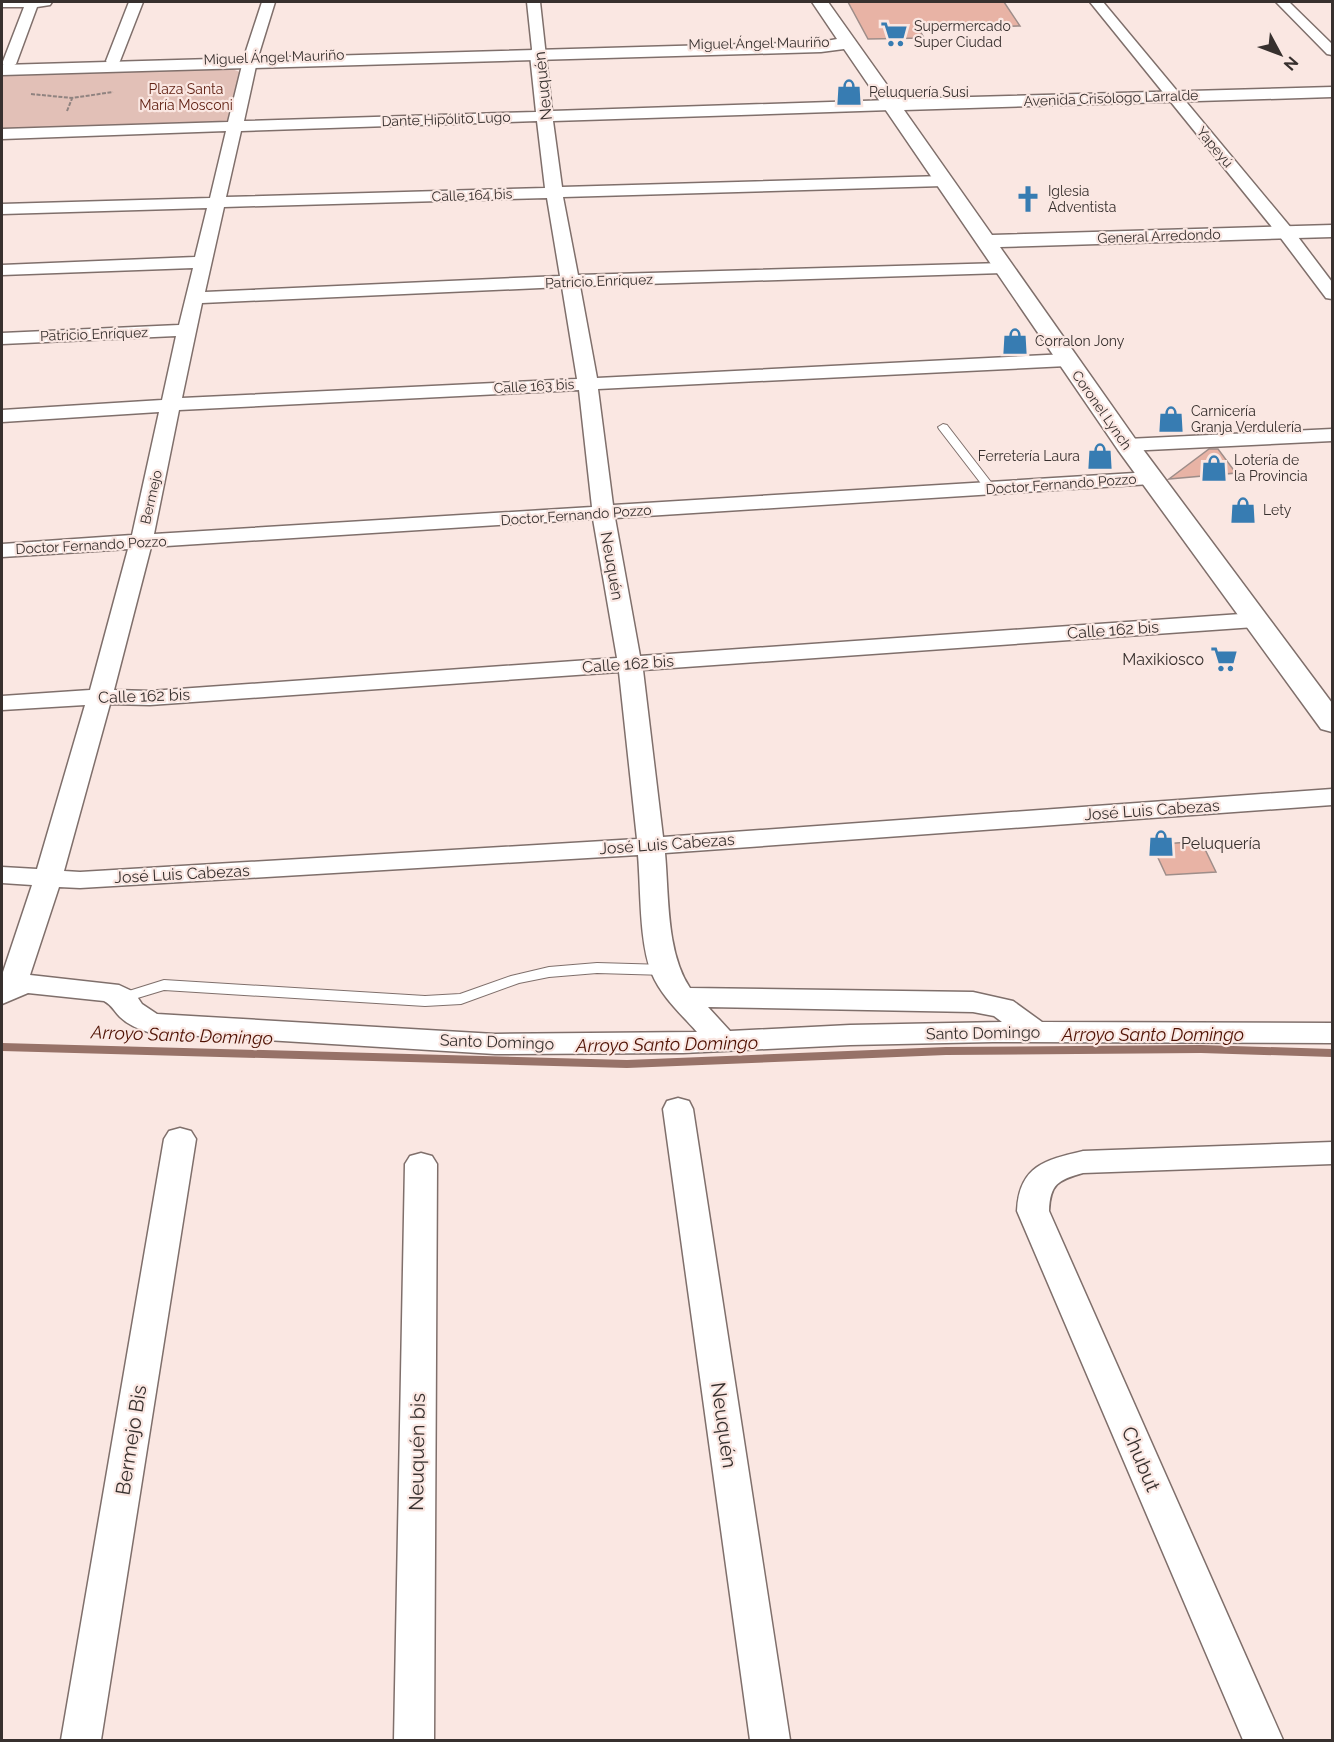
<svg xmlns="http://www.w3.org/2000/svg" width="1334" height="1742" viewBox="0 0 1334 1742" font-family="Raleway,sans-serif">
<rect width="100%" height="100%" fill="#fae7e2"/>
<path fill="#e2c0b7" d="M229,68L240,72L231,120L227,123L2,130V74Z"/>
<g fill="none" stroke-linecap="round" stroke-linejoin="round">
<path fill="#977268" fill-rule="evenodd" d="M2,1043L627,1060L946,1047L1201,1045L1332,1049V1057L1201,1053L946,1055L627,1068L2,1051Z"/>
</g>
<path fill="#e8b3a5" stroke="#9e8d89" stroke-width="1.5" d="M848,2H1004L1020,26L919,29L924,38L868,39Z
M1209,449H1218L1236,473L1169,479Z
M1201,841L1216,872L1166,875L1152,845Z"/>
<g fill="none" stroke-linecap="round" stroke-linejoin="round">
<defs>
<path id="lane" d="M943,424L947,425L994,486V490H986L939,429L938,427Z
M597,963L666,965L673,970L666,975L597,973L549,977L519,983L461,1004L425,1006L164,990L121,1003L114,998L116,995L164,980L425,996L460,994L511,976L549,967Z"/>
<path id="street" d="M2,2H52L50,5L37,7L16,64L9,68L2,64L24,7H2Z
M129,2H143L120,61L118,64H108L106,61Z
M262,2H275L258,57L244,121L536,112L530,55L532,49L527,2H540L552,111L891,100L899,105L891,110L553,121L562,187L943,176L951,181L943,186L563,197L578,275L1003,263L1009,264L1012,268L1009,272L1003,273L580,286L597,378L1067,354L1074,356L1077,360L1074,364L1067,366L598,389L613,505L1151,472L1158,474L1161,478L1158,482L1151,484L615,518L640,656L1255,613L1263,615L1267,620L1263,625L1255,627L643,670L663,837L1332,789V805L665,853C669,896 666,952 690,988L973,992L1013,1001L1042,1022L1332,1023V1043L993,1042L850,1045L683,1053L495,1054L151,1033C141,1030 128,1025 120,1017C113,1010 113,1006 104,1001L28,993L2,1004V975L32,885L2,883V867L37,869L85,705L2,710V696L90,690L128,549L2,557V544L132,535L159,412L2,422V410L162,400L176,336L2,344V333L179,325L193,268L2,275V265L195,257L207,208L2,214V204L210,198L226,131L2,139V129L228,122L244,57ZM537,121L545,188L226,197L241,131ZM547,198L560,276L205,292L224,207ZM562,287L577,379L182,398L202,303ZM579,390L592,507L154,534L179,410ZM593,519L617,658L150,691L114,690L151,547ZM619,672L637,839L80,872L64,871L110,704L150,705ZM638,855C641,890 639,943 652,974C661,996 682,1015 697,1032L495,1034L157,1014L142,1004L134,992L119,985L30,975L59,887L80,888ZM708,1007L973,1012L994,1016L1002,1022L850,1025L730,1031Z
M1090,2H1103L1292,229L1332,282V299L1326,298L1280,237Z
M1276,2H1289L1332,44V55L1327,54Z
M1332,429V441L1127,451L1120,449L1117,445L1120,441L1127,439Z
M678,1098L689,1101L693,1109L790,1740H750L663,1109L667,1101Z
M180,1128L191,1131L196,1139L101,1740H61L164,1139L169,1131Z
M1332,1142V1164L1083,1173C1058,1180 1050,1184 1049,1211L1283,1740H1243L1017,1211C1019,1166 1045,1160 1083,1151Z
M421,1153L432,1156L437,1164L434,1740H394L405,1164L410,1156Z"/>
<path id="secondary" d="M812,2H828L897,99L1332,87V97L904,110L992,235L1332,225V237L1000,247L1136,440L1332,703V732L1321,729L1118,450L844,49L821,52L2,75V65L821,42L837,39Z"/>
</defs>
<use href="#lane" stroke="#7f6f6b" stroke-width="2"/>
<use href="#street" stroke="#7f6f6b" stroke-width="3"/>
<use href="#secondary" stroke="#7f6f6b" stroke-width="3"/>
<path stroke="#908380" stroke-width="2" stroke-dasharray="4 1.5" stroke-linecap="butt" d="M31,94L72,98L113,92
M67,111L73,96"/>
<use href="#lane" fill="#fff" fill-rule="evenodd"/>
<use href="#street" fill="#fff" fill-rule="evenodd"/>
<use href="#secondary" fill="#fff" fill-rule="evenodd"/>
</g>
<defs>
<symbol id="supermarket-bare" viewBox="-9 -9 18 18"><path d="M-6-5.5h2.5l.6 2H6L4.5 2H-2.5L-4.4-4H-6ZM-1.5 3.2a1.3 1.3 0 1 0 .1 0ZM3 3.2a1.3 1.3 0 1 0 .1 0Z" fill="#377cb2" stroke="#fae7e2" stroke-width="2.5" paint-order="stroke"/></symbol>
<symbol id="shop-bare" viewBox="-9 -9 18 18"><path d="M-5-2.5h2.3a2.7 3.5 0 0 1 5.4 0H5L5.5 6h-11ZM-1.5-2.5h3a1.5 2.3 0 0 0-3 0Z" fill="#377cb2" stroke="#fae7e2" stroke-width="2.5" paint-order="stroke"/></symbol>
<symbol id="church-bare" viewBox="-9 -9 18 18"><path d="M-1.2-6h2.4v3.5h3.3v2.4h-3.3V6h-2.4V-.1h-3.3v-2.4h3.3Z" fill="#377cb2" stroke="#fae7e2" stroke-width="2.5" paint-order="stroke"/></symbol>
</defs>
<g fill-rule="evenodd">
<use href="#supermarket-bare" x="875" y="15" width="38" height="38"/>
<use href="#shop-bare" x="830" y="73" width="38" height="38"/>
<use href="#church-bare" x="1009" y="180" width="38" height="38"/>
<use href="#shop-bare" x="996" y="322" width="38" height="38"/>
<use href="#shop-bare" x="1152" y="400" width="38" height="38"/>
<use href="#shop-bare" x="1081" y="437" width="38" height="38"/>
<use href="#shop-bare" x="1195" y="449" width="38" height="38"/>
<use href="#shop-bare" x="1224" y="491" width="38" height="38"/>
<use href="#supermarket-bare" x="1205" y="640" width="38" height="38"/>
<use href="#shop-bare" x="1142" y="824" width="38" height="38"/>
</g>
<g text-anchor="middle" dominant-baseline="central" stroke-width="4.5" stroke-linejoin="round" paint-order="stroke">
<g font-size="14" fill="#37302e" stroke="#fae7e2" text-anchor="start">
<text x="914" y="26">Supermercado<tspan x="914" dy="16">Super Ciudad</tspan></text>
<text x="869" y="92">Peluquería Susi</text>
<text x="1048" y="191">Iglesia<tspan x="1048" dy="16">Adventista</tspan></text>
<text x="1035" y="341">Corralon Jony</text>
<text x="1191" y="411">Carnicería<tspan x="1191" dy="16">Granja Verdulería</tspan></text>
<text x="1080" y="456" text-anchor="end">Ferretería Laura</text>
<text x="1234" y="460">Lotería de<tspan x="1234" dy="16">la Provincia</tspan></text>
<text x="1263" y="510">Lety</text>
</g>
<g font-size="14" fill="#37302e" stroke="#fae7e2">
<text transform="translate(759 43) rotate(-1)">Miguel Ángel Mauriño</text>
<text transform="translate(274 57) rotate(-2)">Miguel Ángel Mauriño</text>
<text transform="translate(1111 98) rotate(-2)">Avenida Crisólogo Larralde</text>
<text transform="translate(446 119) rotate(-2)">Dante Hipólito Lugo</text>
<text transform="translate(1215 147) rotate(50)">Yapeyú</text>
<text transform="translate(472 195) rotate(-2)">Calle 164 bis</text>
<text transform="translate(1159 236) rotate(-2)">General Arredondo</text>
<text transform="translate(599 281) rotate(-2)">Patricio Enríquez</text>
<text transform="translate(94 334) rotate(-2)">Patricio Enríquez</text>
<text transform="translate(534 386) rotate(-3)">Calle 163 bis</text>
<text transform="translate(1102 410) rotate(55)">Coronel Lynch</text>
<text transform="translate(1061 484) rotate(-4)">Doctor Fernando Pozzo</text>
<text transform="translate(151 497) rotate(-77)">Bermejo</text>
<text transform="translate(576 515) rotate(-4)">Doctor Fernando Pozzo</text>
<text transform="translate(91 545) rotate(-3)">Doctor Fernando Pozzo</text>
</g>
<g font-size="14" fill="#622315" stroke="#fae7e2">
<text x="186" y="89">Plaza Santa<tspan x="186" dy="16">María Mosconi</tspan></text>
</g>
<g font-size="16" fill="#37302e" stroke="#fae7e2">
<text transform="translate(543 86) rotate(-96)">Neuquén</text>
<text transform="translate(612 566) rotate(80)">Neuquén</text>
<text transform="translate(1113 630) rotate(-4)">Calle 162 bis</text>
<text transform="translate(628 664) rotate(-4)">Calle 162 bis</text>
<text transform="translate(144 696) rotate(-2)">Calle 162 bis</text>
<text transform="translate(1152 810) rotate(-4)">José Luis Cabezas</text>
<text transform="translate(667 844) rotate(-4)">José Luis Cabezas</text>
<text transform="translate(182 874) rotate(-3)">José Luis Cabezas</text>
<text transform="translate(983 1033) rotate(-1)">Santo Domingo</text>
<text transform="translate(497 1042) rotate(2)">Santo Domingo</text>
</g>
<g font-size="16" fill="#37302e" stroke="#fae7e2" text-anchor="end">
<text x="1204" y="659">Maxikiosco</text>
<text x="1181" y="843" text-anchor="start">Peluquería</text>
</g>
<g font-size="18" font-style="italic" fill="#4f1103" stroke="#fae7e2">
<text x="1153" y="1034">Arroyo Santo Domingo</text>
<text transform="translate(182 1035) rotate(2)">Arroyo Santo Domingo</text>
<text transform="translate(667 1044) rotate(-1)">Arroyo Santo Domingo</text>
</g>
<g font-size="20" fill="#37302e" stroke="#fae7e2">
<text transform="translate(724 1425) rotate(82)">Neuquén</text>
<text transform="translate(131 1440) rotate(-81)">Bermejo Bis</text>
<text transform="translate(417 1452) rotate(-89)">Neuquén bis</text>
<text transform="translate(1141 1459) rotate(67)">Chubut</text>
</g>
</g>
<rect width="1334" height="1742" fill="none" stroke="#37302e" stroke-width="6"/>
<g transform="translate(1280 54) rotate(131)" stroke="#fae7e2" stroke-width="4.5" paint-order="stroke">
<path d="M0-4.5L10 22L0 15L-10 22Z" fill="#37302e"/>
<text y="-9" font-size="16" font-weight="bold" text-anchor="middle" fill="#37302e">N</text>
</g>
</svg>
